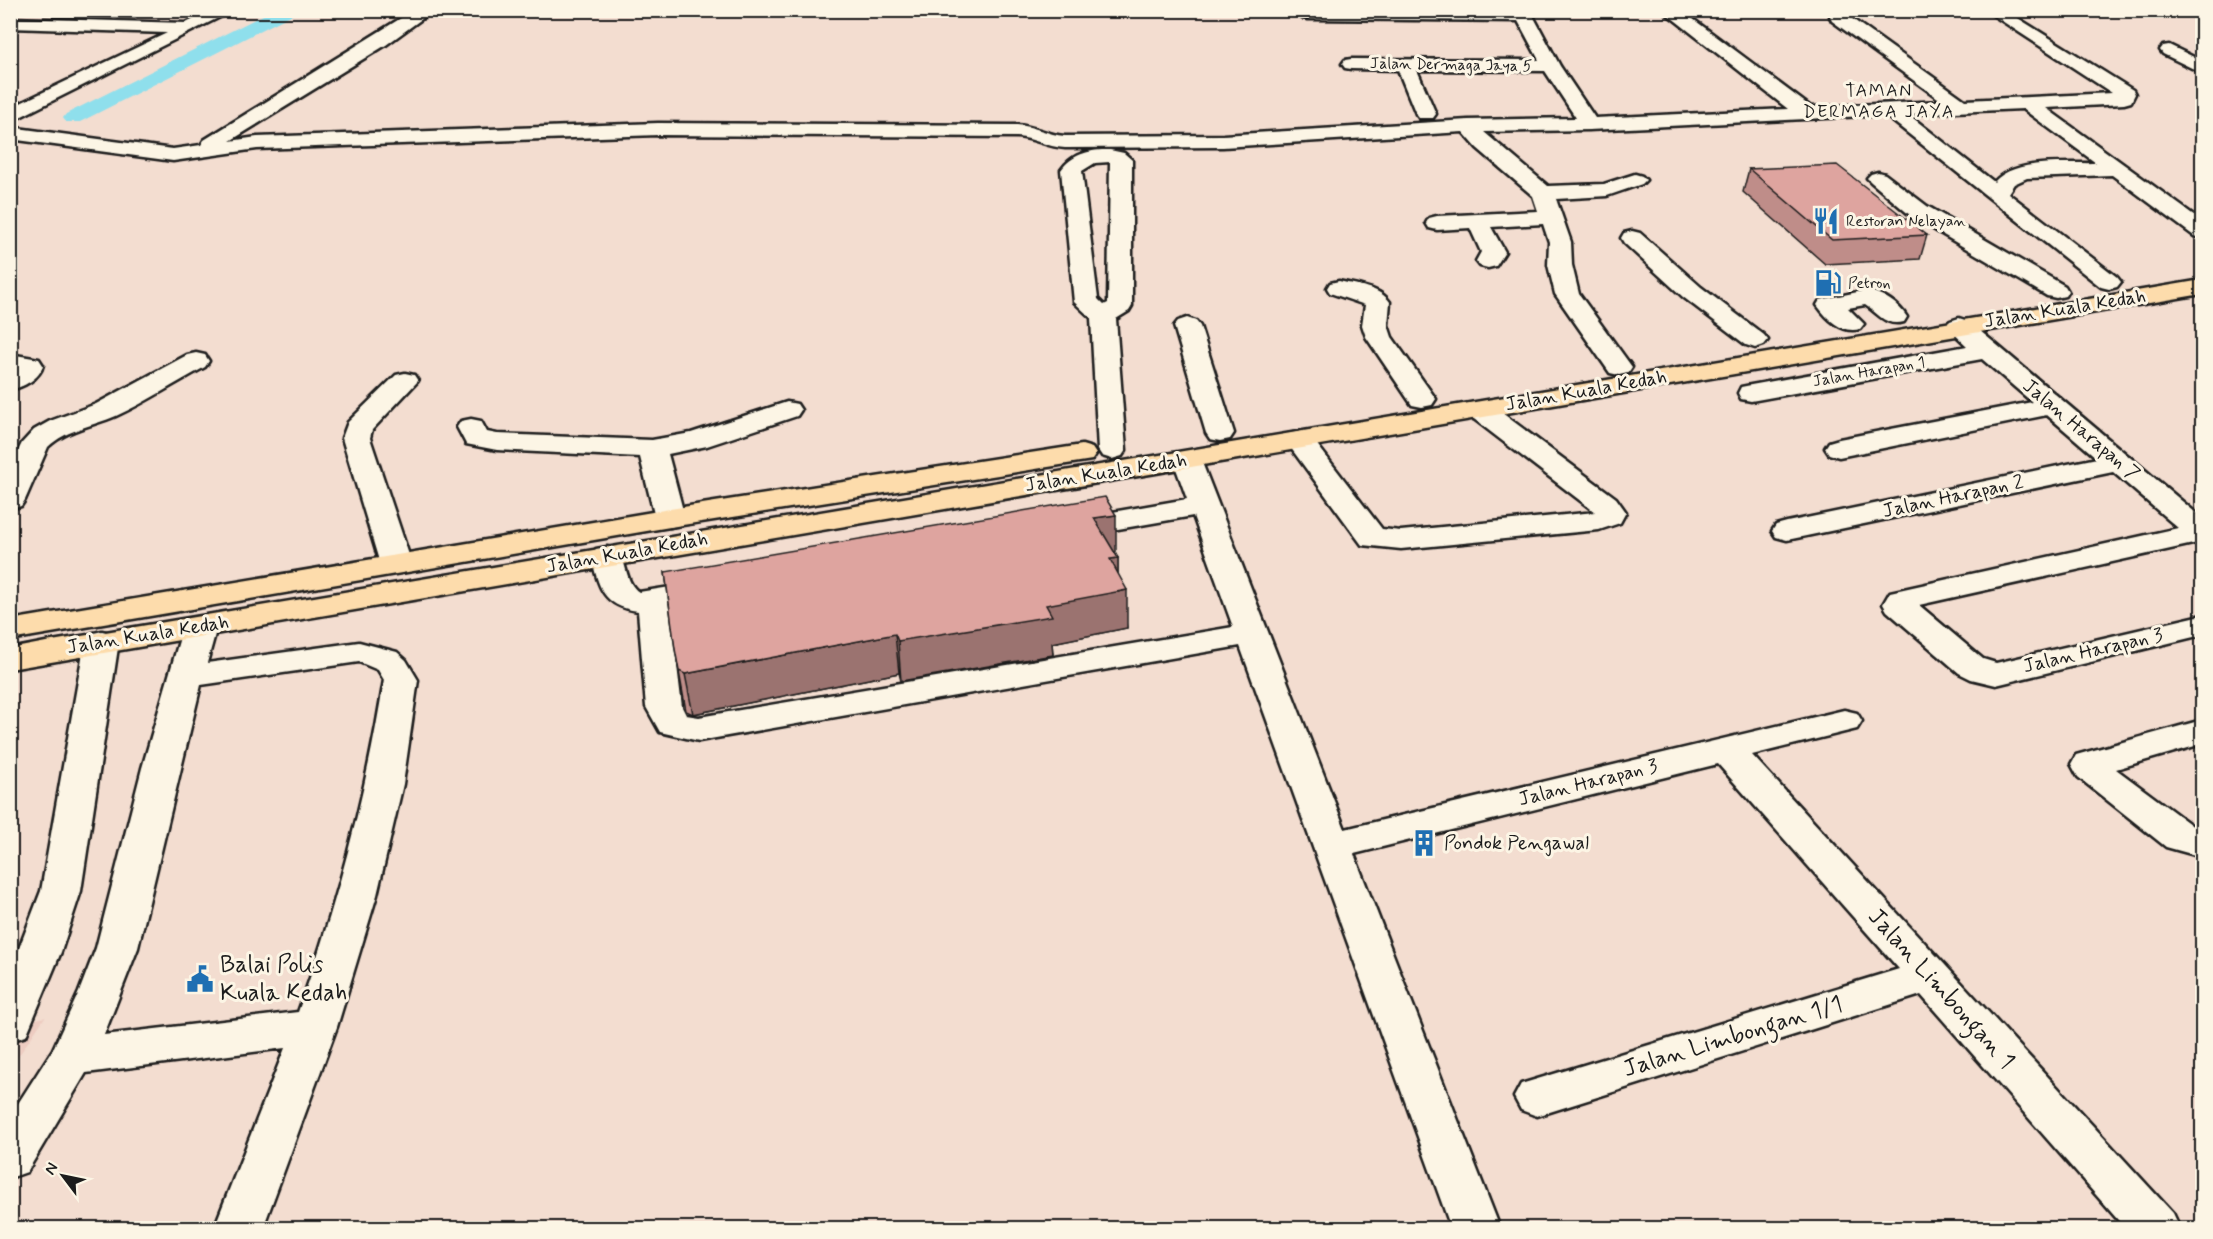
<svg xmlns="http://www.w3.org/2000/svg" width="2213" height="1239" viewBox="0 0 2213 1239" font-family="Mynerve,sans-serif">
<rect width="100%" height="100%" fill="#f3ddd0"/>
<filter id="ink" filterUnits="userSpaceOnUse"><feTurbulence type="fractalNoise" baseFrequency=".0167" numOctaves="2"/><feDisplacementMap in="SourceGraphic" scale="12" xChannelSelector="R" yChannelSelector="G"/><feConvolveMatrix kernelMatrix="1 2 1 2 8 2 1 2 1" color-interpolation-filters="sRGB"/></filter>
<g filter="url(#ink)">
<path fill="#edccc1" d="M45,1017L11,1067V1025Z"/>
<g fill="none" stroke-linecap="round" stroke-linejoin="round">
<path fill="#8fdfec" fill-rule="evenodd" d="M273,10H295L293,14L80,122H66L63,118L66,114Z"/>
<defs>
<path id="minor" d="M212,10H234L10,122V108L167,33L10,28V18L186,23Z
M414,10H434L386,45L230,141L257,137L658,123L1017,125C1035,126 1048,135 1065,136L1223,135L1468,120L1576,118L1545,71L1417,70L1436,114L1433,118H1419L1416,114L1398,70L1351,69L1345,68L1342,64L1345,60L1351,59L1539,60L1518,21L1308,19L1302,18L1300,14L1302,10H1530L1560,66L1595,118L1788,109L1662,10H1681L1811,107L1942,101L1832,21L1830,17L1832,13H1844L1965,100L2112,93L1985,10H2005L2133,90L2135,94L2131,102L2124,104L2046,108L2202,221V238L2194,236L2112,175L2027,178L2014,184L2008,193L2117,277L2121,282L2117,287L2109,289L2101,287L1885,115L1589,130L1484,132L1548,186L1604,184L1635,174L1642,176L1646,180L1642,184L1607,196L1556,199L1571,242L1572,265L1579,294L1632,367L1628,373L1619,375L1610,373L1555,294L1548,265L1549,242L1543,224L1491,227L1505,252L1496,266L1488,268L1480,266L1476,261L1481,252L1470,228L1437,230L1429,228L1426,223L1429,218L1437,216L1538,211L1533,196L1477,148L1463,132L1223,147L1065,148C1046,147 1034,138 1017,137L658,135L257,149L173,161L10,139V127L173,149L201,145L204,140ZM2023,109L2096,163C2067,164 2014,158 1994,182L1908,114Z
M2169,45L2202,61V73L2163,54L2160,50L2163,46Z
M1110,150L1124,153L1132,160V306L1129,311L1116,319L1126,450L1122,456L1112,459L1102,456L1098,450L1091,318L1074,302L1061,170C1072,154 1091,149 1110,150ZM1110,162L1108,303L1104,305L1098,299L1082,171L1095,163Z
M1878,172L1885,174L1927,206L2065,286L2068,291L2065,296L2056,298L2047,296L1911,216L1871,182L1867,178L1871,174Z
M1632,231L1640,233L1701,287L1764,335L1768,340L1764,345L1755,348L1746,345L1683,297L1624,243L1621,238L1624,233Z
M1339,281C1355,285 1380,287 1390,302L1388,325L1392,337L1436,399L1432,405L1422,407L1412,405L1366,337L1362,325L1365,305L1330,293L1327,288L1330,283Z
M1867,290C1883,294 1898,303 1907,317L1904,322C1886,327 1879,314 1865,305L1848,308L1864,324L1860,329C1842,334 1827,319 1817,305L1820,300Z
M1187,318L1196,321L1200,326L1234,433L1230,439L1220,441L1210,439L1206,433L1174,326L1178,321Z
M1959,318L1968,321L1997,345L2202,518V542L1919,605L1983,659L1996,663L2202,615V635L1996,685L1971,679L1959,673L1887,611L1883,604L1890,592L2178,528L2113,472L1787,540L1776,537L1772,531L1776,525L1787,522L2097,458L2047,415L1839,457L1829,454L1825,448L1829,442L1839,439L2032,402L1982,359L1751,401L1741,399L1738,393L1741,387L1751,385L1967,346L1946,326L1950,321Z
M196,353L205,355L209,361L205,367C175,383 147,402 116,416C93,426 67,429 48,447L25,500L21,506L10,509V467L22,443L34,430L50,421L96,404L187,355Z
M10,354L39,359L43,365C40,379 23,387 10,390Z
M405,373L414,375L418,381L372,430L370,438L412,564L407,571L396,573L385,571L380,564L342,438L348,422L396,375Z
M787,402L797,404L801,410L797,416L707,446L668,454L685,518L681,524L670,527L659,524L655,518L640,457L497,450L466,444L457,427L461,421L471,419L481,421L487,432L497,434L652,440L691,433Z
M1480,402L1490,404L1616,498L1626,512L1620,523L1599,530L1401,549L1362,545L1285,440L1289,434L1299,432L1309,434L1382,529L1401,531L1595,512L1470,416L1466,410L1470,404Z
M1187,451L1197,454L1201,460L1345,829L1844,710L1857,713L1862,721L1857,729L1752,755L2173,1213L2180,1228H2125L1921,995L1537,1116L1521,1110L1514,1097L1521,1084L1899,969L1718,764L1354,854L1500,1228H1451L1240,646L699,741L660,732L646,707L638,611C602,606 599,587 591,556L596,549L607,547L618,549C627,562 625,583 639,592L714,580L725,583L730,590L725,597L670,608L682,707L686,715L699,717L1233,627L1193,516L1072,537L1061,534L1057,528L1061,522L1072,519L1187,499L1173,460L1177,454Z
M200,617L212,620L217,627L207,663L359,642L397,652L406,660L418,680L403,784L377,895L337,1027L263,1228H214L285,1048L86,1073L27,1172L10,1178V1116L53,1049L79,992L96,948L142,768L183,627L188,620ZM359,662L378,670L384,680C366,794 337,904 298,1012L104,1035L138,948L201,685Z
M102,631L114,634L119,641L81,891L61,952L26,1036L10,1041V972L41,891L85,641L90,634Z
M2202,720V744L2116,769L2194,827L2202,830V857L2166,847L2078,777L2071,764L2076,755Z"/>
<path id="major" d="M2202,280V294L10,669V649L46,642Z
M1082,445L1092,448L1096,454L1092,460L670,527L10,640V620L670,509Z"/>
</defs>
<use href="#minor" stroke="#1c1c1c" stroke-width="5"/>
<use href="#major" stroke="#1c1c1c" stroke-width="5"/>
<use href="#minor" fill="#fcf5e5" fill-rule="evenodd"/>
<use href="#major" fill="#fddcac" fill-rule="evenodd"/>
</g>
<path fill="#bf8d89" stroke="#1c1c1c" stroke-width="1.5" d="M1749,169L1927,235L1920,259L1825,264L1743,192Z
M1114,552L1118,558V573L1127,628L1052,643L1053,655L901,681L899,673L693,714L686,711L675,649L665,572L1116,552Z"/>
<path fill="#9b736f" stroke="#1c1c1c" stroke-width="1.5" d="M1116,515V552L1095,556L1094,518Z
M1118,558V592L1127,590V628L1052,643L1053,655L901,681L898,641L1046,605L1110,559Z
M895,634L899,673L693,714L685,674Z"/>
<path fill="#dea49f" stroke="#1c1c1c" stroke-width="1.5" d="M1837,165L1927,235L1832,240L1749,169Z
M1105,497L1116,515L1094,518L1118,558L1110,559L1127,590L1046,605L1052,616L898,641L895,634L685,674L679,671L675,649L665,572Z"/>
</g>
<defs>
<symbol id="restaurant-bare" viewBox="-9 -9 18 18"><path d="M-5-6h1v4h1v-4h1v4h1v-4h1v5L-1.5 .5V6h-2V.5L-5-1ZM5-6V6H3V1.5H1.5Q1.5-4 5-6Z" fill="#1f6fb2" stroke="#fcf5e5" stroke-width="2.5" paint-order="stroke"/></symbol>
<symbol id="fuel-bare" viewBox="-9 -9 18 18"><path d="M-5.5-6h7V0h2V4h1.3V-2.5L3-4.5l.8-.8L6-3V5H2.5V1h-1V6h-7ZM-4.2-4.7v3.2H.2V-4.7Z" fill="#1f6fb2" stroke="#fcf5e5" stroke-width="2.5" paint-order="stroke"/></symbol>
<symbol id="building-bare" viewBox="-9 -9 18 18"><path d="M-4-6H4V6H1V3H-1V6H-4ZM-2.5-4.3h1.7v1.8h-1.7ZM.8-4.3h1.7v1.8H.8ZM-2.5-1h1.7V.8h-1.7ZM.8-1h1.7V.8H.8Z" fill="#1f6fb2" stroke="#fcf5e5" stroke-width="2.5" paint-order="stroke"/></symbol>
<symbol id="civic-bare" viewBox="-9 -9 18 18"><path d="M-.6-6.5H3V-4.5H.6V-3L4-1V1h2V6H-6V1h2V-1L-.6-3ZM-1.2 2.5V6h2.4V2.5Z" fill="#1f6fb2" stroke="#fcf5e5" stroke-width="2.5" paint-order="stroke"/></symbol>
</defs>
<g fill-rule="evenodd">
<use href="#restaurant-bare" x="1807" y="202" width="38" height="38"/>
<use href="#fuel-bare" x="1809" y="264" width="38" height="38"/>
<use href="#building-bare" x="1405" y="824" width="38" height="38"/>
<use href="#civic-bare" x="181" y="960" width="38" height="38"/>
</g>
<g text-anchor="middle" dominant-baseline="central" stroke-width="6" stroke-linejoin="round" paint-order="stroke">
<g font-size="16" fill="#1c1c1c" stroke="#fcf5e5">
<text transform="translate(1451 65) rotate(1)">Jalan Dermaga Jaya 5</text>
<text transform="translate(1869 372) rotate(-10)">Jalan Harapan 1</text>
</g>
<g font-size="16" fill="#1c1c1c" stroke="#fcf5e5" text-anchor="start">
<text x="1846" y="221">Restoran Nelayan</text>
<text x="1848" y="283">Petron</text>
</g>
<g font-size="18" letter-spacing="1.5" fill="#1c1c1c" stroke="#fcf5e5">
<text x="1879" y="91">TAMAN<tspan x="1879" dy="21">DERMAGA JAYA</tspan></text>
</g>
<g font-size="20" fill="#1c1c1c" stroke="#fcf5e5">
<text transform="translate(2065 309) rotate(-9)">Jalan Kuala Kedah</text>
<text transform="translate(1586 391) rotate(-10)">Jalan Kuala Kedah</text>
<text transform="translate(2081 430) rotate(40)">Jalan Harapan 7</text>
<text transform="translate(1106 473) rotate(-9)">Jalan Kuala Kedah</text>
<text transform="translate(1953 497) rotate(-12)">Jalan Harapan 2</text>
<text transform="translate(627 553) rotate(-10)">Jalan Kuala Kedah</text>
<text transform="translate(148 635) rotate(-9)">Jalan Kuala Kedah</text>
<text transform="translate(2093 651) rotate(-13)">Jalan Harapan 3</text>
<text transform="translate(1588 783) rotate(-14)">Jalan Harapan 3</text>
</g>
<g font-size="20" fill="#1c1c1c" stroke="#fcf5e5" text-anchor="start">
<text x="1444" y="843">Pondok Pengawal</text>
</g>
<g font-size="24" fill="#1c1c1c" stroke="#fcf5e5" text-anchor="start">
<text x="220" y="965">Balai Polis<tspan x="220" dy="28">Kuala Kedah</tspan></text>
</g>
<g font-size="24" fill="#1c1c1c" stroke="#fcf5e5">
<text transform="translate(1941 989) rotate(48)">Jalan Limbongan 1</text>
<text transform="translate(1733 1037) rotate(-17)">Jalan Limbongan 1/1</text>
</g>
</g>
<rect width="2213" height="1239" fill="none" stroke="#fcf5e5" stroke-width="36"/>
<rect x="18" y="18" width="2177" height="1203" fill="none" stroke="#1c1c1c" stroke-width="2" filter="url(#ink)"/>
<g transform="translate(63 1176) rotate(302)" stroke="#fcf5e5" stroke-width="4.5" paint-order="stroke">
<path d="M0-4.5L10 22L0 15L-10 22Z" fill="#1c1c1c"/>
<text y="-9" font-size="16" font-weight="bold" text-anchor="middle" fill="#1c1c1c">N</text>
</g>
</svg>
